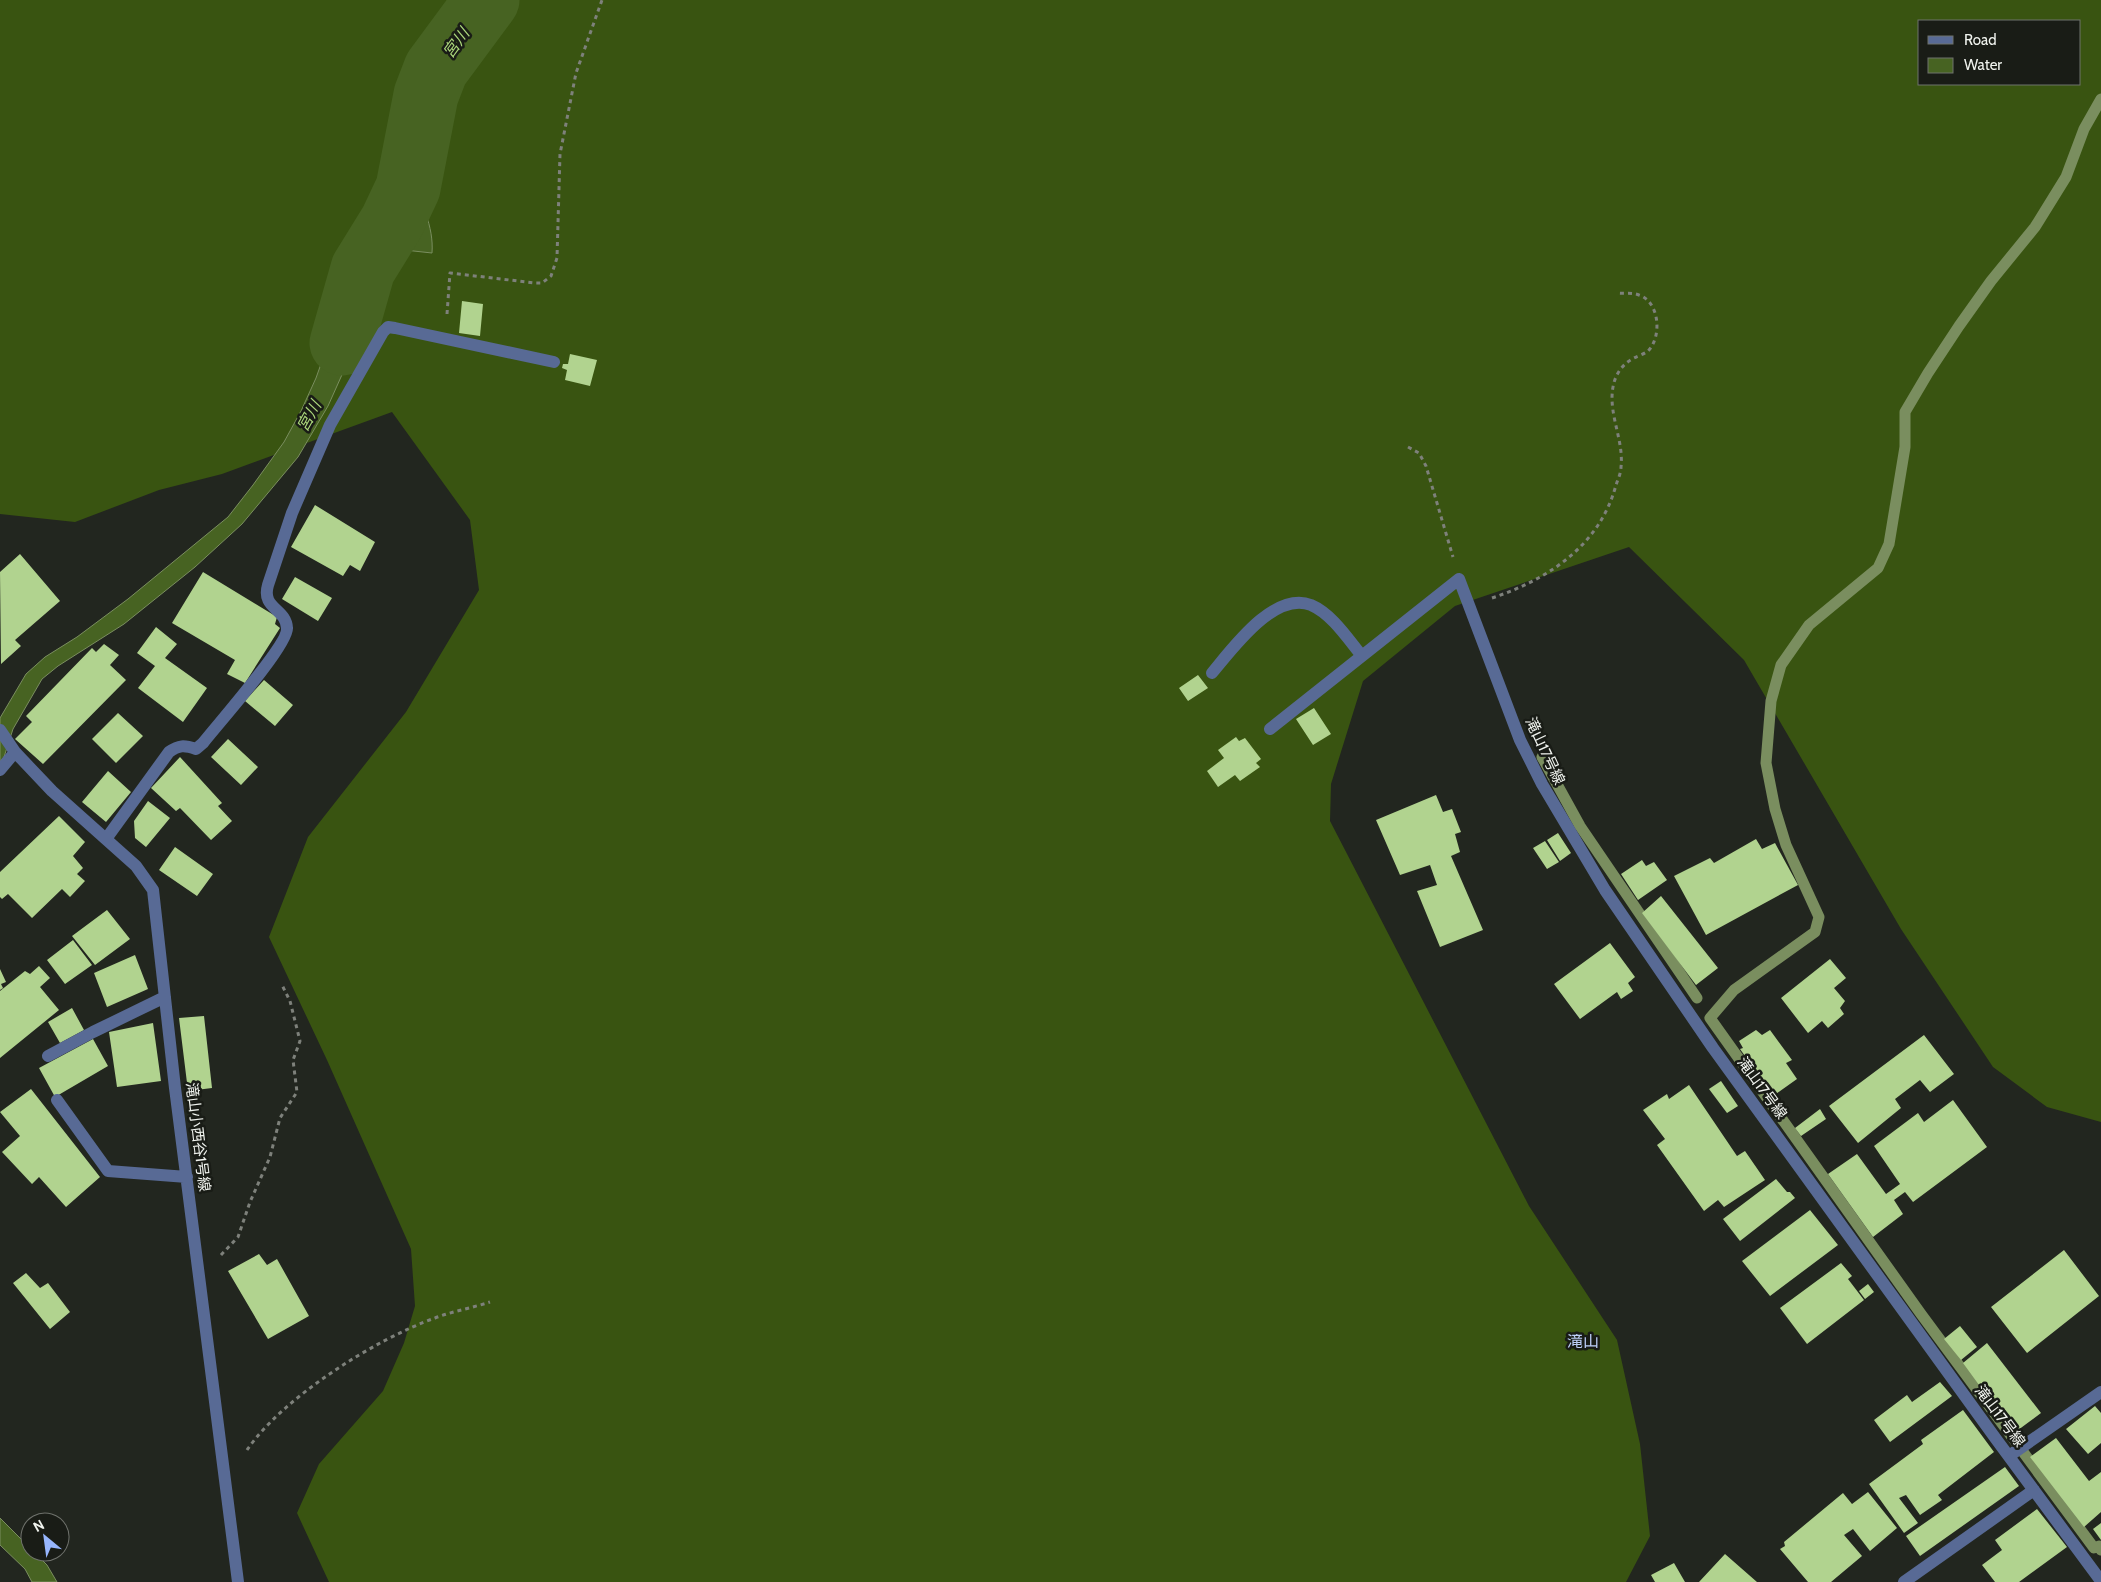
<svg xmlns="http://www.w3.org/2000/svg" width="2101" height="1582" viewBox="0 0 2101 1582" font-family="Cabin,'Noto Sans JP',sans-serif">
<rect width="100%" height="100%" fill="#22261f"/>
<path fill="#395411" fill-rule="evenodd" d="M0,0H2101V1122L2047,1107L1993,1067L1901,929L1744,660L1629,547L1455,606L1363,681L1331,784L1330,821L1529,1206L1617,1340L1640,1444L1650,1536L1626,1582H329L297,1513L319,1464L383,1391L404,1343L415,1306L411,1249L327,1060L269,937L308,837L406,712L479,590L470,520L392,412L222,474L159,490L75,522L0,514ZM1920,21H2080V84H1920Z"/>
<path fill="#476322" stroke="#7a8e5f" d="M411,177C421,202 434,226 432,253L349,244L375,204L395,187Z
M335,256L391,262L362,312L345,368L328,406L298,457L242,524L195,567L124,624L58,666L42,679L13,729L4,757L0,762V718L26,674L45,657L77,637L128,599L228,517L253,485L284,442L301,411L316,378L332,333L341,284Z
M0,1518L30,1548V1552H34L47,1565L57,1582H32L25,1569L0,1545Z"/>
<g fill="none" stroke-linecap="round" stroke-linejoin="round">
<path stroke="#7a8e5f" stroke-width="11" d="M2101,99L2084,129L2066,177L2035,227L1991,281L1959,326L1928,373L1905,412V447L1889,544L1878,568L1809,625L1781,665L1771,701L1766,763L1775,809L1786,845L1819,917L1815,932L1734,990L1710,1018L1921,1314L2094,1548L2099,1546L2101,1550
M1542,757L1580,826L1697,998"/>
<path stroke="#476322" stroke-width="65" d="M342,343L363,269L392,222L408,188L426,95L436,69L487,0"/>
</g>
<path fill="#b1d38f" d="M462,301L483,304L480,336L459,333Z
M570,354L597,360L590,386L565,380L567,370L562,368L563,364H568Z
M315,505L375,542L360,571L350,565L343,576L291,547Z
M20,554L60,601L15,640L21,646L1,664L0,572Z
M203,572L277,617L275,624L280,628L245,683L227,674L235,660L172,623Z
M295,577L332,598L318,621L282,599Z
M156,627L177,644L165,658L207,688L183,722L138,688L155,666L137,653Z
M104,644L119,655L110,665L126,680L43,764L15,739L32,722L26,716L92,648L96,652Z
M1198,675L1208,688L1188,701L1179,688Z
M264,680L293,705L275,726L245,701Z
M1314,708L1331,734L1313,745L1296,719Z
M118,713L143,736L116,763L92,739Z
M1236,737L1239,741L1245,738L1261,759L1256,763L1260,767L1240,781L1235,775L1218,787L1207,771L1224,758L1218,750Z
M228,739L258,767L241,785L211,757Z
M180,757L222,803L218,806L232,821L211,840L180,808L176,811L151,788Z
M108,771L131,792L106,822L82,802Z
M1436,795L1443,812L1452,809L1461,832L1455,834L1460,852L1451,856L1483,930L1440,947L1417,891L1437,885L1430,865L1400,875L1376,820Z
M148,801L170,818L146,847L135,838L134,821Z
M59,816L85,842L73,856L83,868L77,874L85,881L70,897L62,889L32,918L8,894L2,899L0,897V872Z
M1558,833L1571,853L1560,861L1547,840Z
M1756,839L1762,849L1775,843L1798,885L1706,935L1674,876L1710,858L1714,863Z
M1545,841L1559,862L1547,869L1533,848Z
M175,847L213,874L197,896L159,870Z
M1642,860L1646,866L1654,862L1667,880L1638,900L1621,874Z
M1661,896L1718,968L1696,985L1642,913Z
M107,910L130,939L95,965L72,936Z
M73,940L92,965L65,984L47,960Z
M1610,943L1635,977L1628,983L1633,991L1621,999L1617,992L1580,1019L1554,984Z
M135,955L148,989L107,1007L94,973Z
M1830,959L1846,978L1834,988L1845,1001L1840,1008L1844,1014L1828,1028L1822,1021L1808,1033L1781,998Z
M39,966L50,978L40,987L59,1010L0,1058V991L25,971L30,974Z
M0,969L6,982L1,984L3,988L0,990Z
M72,1008L84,1030L60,1043L48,1022Z
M204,1016L212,1088L188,1091L179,1018Z
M153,1023L161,1081L117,1087L109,1032Z
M1756,1030L1762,1035L1770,1030L1792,1060L1786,1063L1797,1079L1773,1096L1740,1049L1743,1048L1739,1041Z
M1924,1035L1954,1074L1930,1092L1920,1080L1895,1099L1901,1108L1858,1143L1829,1106Z
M93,1039L108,1066L55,1097L39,1068Z
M1721,1081L1738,1106L1727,1113L1709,1089Z
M1689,1085L1737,1156L1745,1151L1765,1180L1724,1207L1718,1200L1704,1211L1657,1145L1665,1139L1643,1110L1667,1094L1669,1099Z
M31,1089L100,1177L66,1207L39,1177L32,1184L2,1152L20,1136L0,1112Z
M1953,1100L1987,1147L1913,1202L1905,1192L1894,1200L1903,1214L1873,1237L1828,1174L1857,1154L1886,1194L1900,1184L1874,1146L1918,1113L1924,1122Z
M1820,1109L1826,1119L1801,1136L1795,1128Z
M1776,1179L1787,1192H1790L1795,1198L1740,1241L1723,1219Z
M1810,1210L1838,1245L1770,1296L1742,1261Z
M2064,1250L2099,1296L2027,1353L1991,1307Z
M259,1254L267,1265L277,1259L309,1316L268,1339L228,1271Z
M1841,1263L1852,1276L1848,1279L1864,1300L1807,1344L1780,1308Z
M26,1273L40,1288L48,1283L70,1312L50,1329L13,1283Z
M1868,1284L1874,1292L1865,1299L1859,1291Z
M1960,1326L1977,1347L1961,1360L1944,1339Z
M1987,1343L2041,1413L2014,1433L1963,1363Z
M1940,1382L1952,1396L1890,1442L1874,1420L1907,1395L1912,1402Z
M2095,1406L2101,1413V1443L2088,1454L2066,1429Z
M1963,1410L1994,1452L1938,1495L1942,1500L1920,1515L1906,1495L1899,1498L1918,1523L1904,1533L1869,1484L1923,1444L1921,1440Z
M2056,1438L2089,1481L2101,1472V1512L2084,1527L2030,1457Z
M2005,1467L2019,1486L1920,1556L1906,1536Z
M1868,1492L1897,1528L1870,1551L1853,1529L1844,1535L1862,1556L1831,1582H1808L1780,1549L1785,1546L1784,1542L1843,1493L1852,1504Z
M2037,1509L2067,1547L2019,1582H1995L1982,1565L2002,1550L1995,1540Z
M2101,1523V1540L2093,1529Z
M1725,1554L1757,1582H1699Z
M1674,1563L1685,1582H1655L1651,1575Z"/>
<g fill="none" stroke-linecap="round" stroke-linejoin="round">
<path stroke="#7e817b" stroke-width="3" stroke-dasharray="4 4" stroke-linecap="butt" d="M447,314L450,273L535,283H542L551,276L557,258L560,154L576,73L602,0
M1408,447L1419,453L1426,466L1453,557
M1492,598C1549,579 1600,545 1616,485C1618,479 1621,473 1621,467C1624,440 1608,414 1613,387C1615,375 1622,364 1634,358C1638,356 1644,354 1648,351C1662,337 1660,302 1639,295C1632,292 1624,294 1617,293
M221,1255L238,1237L250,1202L270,1157L280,1118L297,1092L293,1060L300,1041L290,1001L282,985
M247,1450C283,1397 376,1339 435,1318C453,1311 472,1308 490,1302"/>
<path stroke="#586a95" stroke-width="12" d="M1212,673C1233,648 1274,591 1311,605C1332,614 1348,639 1362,656
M1270,729L1459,579L1520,740L1542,784L1605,890L1713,1048L1996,1439L2101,1581
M0,730L15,752L0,770
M15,752L52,791L136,866L153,890L175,1088L238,1582
M106,839L169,752C179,745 184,745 196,749L203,743C217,725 289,644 287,628C286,608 261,609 268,585L292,513L330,425L383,332L388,327L395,328L554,362
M48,1056L93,1032L165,997
M57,1100L108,1171L187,1177
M2009,1456L2101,1392
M1904,1582L2034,1490"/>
</g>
<g text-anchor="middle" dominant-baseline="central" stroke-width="5" stroke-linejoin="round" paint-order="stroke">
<g font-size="15" fill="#f0f3ee" stroke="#191c16">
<text transform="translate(1545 751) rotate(65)">滝山17号線</text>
<text transform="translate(1762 1088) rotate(54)">滝山17号線</text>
<text transform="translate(198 1137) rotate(83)">滝山小西谷1号線</text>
<text transform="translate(2000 1416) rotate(53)">滝山17号線</text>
</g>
<g font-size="16" font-style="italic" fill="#acd87c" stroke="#191c16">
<text transform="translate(456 43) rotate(-54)">宮川</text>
<text transform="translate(309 416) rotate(-61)">宮川</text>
</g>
<g font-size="16" fill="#bdcff8" stroke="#191c16">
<text x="1583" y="1341">滝山</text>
</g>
</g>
<rect x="1918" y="20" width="162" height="65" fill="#191c16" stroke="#6f726c"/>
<rect x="1928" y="36" width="25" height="8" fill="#586a95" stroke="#6f726c"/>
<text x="1964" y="45" font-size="15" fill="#f0f3ee">Road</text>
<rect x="1928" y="58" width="25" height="15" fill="#476322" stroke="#6f726c"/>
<text x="1964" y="70" font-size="15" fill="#f0f3ee">Water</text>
<g transform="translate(45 1537) rotate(331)"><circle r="24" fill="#191c16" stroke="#6f726c"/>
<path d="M0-4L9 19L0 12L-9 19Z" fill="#97b6fd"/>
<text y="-8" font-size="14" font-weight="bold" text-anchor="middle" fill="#f0f3ee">N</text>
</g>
</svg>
